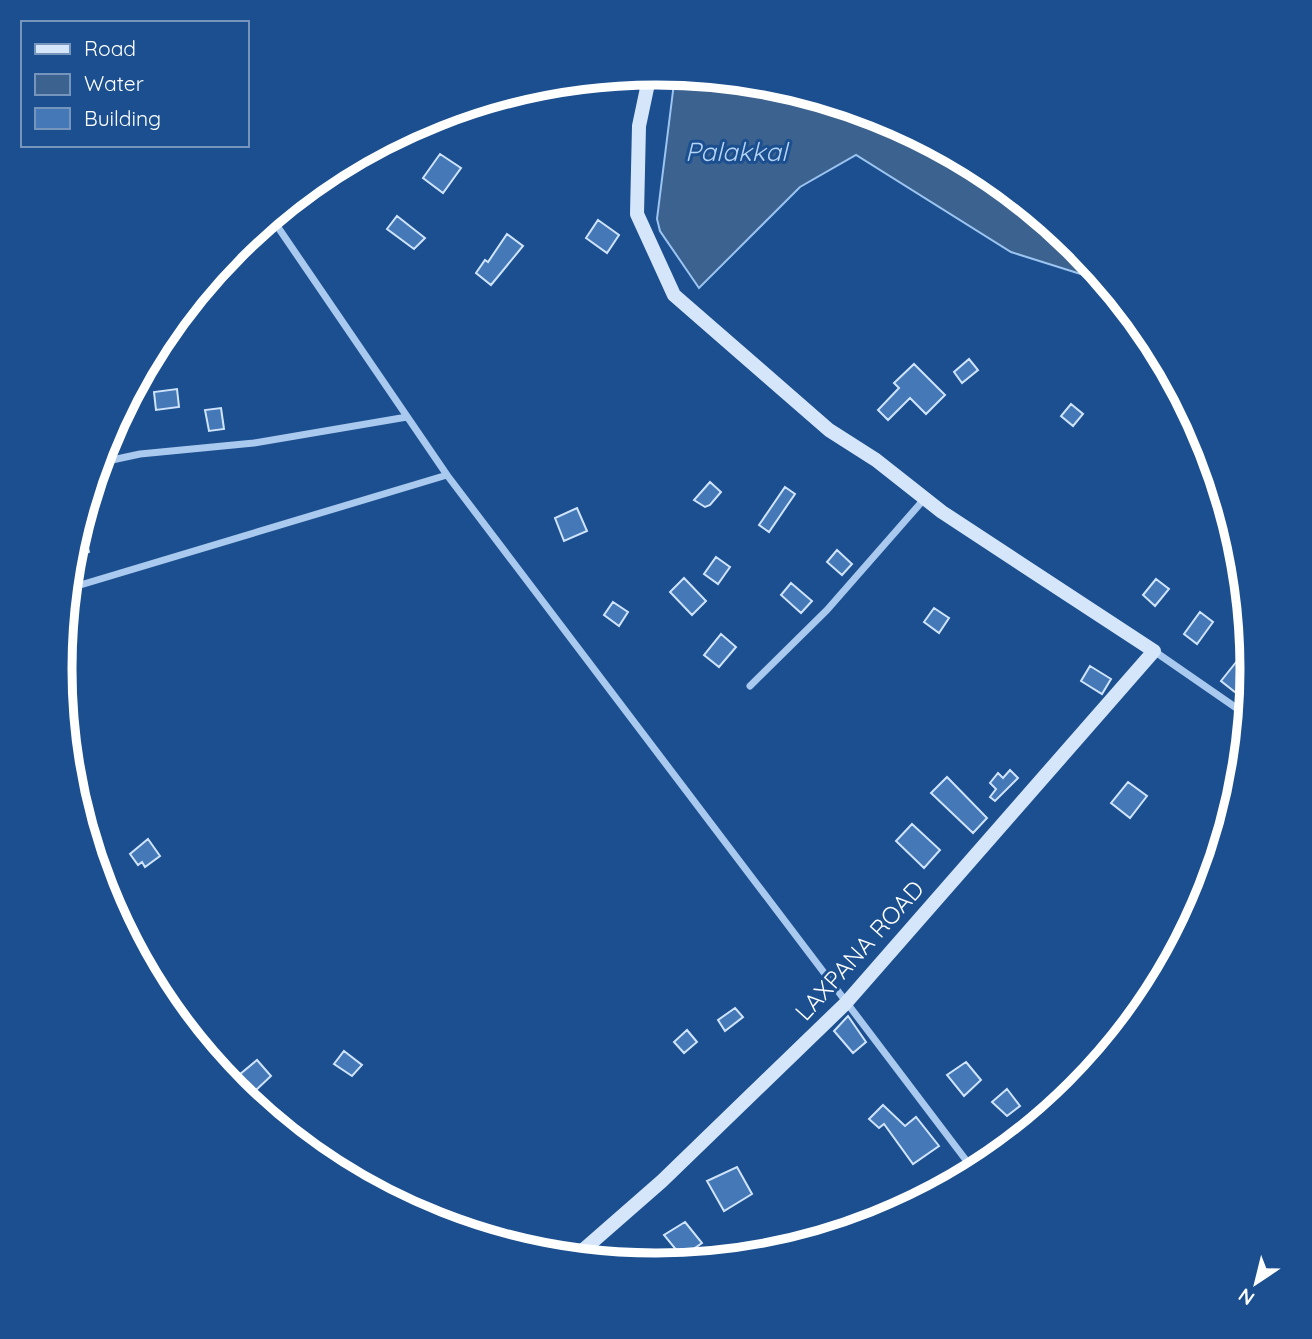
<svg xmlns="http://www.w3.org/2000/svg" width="1312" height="1339" viewBox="0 0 1312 1339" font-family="Quicksand,sans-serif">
<rect width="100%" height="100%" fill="#1b4f8f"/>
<path fill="#3c6290" stroke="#9cc4f0" stroke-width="2" d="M675,75L773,85L885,119L988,174L1078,248L1106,282L1011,252L856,155L800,187L699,288L660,231L657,219Z"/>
<path fill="#4478b7" stroke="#cfe3fa" stroke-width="2" d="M440,154L461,168L443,193L423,178Z
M397,216L425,238L414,249L387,229Z
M598,220L619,235L607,253L586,238Z
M507,234L523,246L491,285L476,273L485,260L488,262Z
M969,359L978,370L962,383L954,372Z
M914,364L945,395L926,414L910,398L888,420L878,410L899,388L894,383Z
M177,389L179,407L156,410L154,392Z
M1071,404L1083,414L1073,426L1061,416Z
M221,408L224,429L209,431L205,410Z
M710,482L721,492L710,505L705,507L694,500Z
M785,487L795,494L769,532L759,525Z
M577,508L587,531L564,541L555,518Z
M81,521L89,552L70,560L71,553Z
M837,550L852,564L842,575L827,562Z
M716,557L730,567L718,584L704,574Z
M684,578L706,601L692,615L670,592Z
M1156,579L1169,589L1155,606L1143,595Z
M791,583L812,601L801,613L781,595Z
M613,602L628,612L619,626L604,615Z
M934,608L949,618L939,633L924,622Z
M1200,612L1213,622L1197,644L1184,634Z
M721,634L736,647L719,667L704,655Z
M1241,656L1252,664V669L1250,694L1245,700L1221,681Z
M1090,666L1111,679L1102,694L1081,681Z
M1010,770L1018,778L995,801L990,797L996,789L990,783L998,773L1003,778Z
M947,777L987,818L973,833L931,793Z
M1128,782L1147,796L1130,818L1111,803Z
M912,824L940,850L924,868L896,841Z
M148,839L160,856L145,867L142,862L138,865L130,854Z
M735,1008L743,1017L725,1031L718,1020Z
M848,1016L866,1042L853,1053L834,1031Z
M687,1030L697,1042L684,1053L674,1042Z
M344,1051L362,1065L352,1076L334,1064Z
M257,1060L271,1076L256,1090L248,1082L236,1093L228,1084Z
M966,1062L981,1080L964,1096L947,1075Z
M1007,1089L1020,1106L1007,1116L992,1102Z
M883,1105L905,1126L916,1117L939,1146L913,1164L884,1124L879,1128L869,1119Z
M737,1167L752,1194L724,1211L707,1181Z
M685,1222L702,1243L682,1257L664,1235Z"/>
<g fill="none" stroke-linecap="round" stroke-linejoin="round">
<path stroke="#a9c9ee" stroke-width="7" d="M271,217L447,475
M98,463L140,454L254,443L407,417
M67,589L447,475L975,1172
M1154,651L1248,716
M750,686L827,610L926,497"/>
<path stroke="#d6e6fa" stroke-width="14" d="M574,1258L662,1181L845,1004L1154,651L942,512L876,460L829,430L674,295L637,214L639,126L650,74"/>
</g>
<g text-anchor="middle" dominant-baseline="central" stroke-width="6" stroke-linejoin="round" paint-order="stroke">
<g font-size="24" fill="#fff" stroke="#1b4f8f">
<text transform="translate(859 950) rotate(-48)">LAXPANA ROAD</text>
</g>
<g font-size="26" font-style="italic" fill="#b5d3f5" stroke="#1b4f8f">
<text x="736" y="151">Palakkal</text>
</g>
</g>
<path d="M0 0H1312V1339H0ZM72 669a584 584 0 1 1 1168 0a584 584 0 1 1-1168 0Z" fill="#1b4f8f" fill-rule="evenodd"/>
<path fill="none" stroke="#fff" stroke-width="9" d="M72 669a584 584 0 1 1 1168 0a584 584 0 1 1-1168 0Z"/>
<rect x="21" y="21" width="228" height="126" fill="#1b4f8f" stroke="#7695bc" stroke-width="2"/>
<rect x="35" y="44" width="35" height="10" fill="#d6e6fa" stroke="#7695bc" stroke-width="2"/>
<text x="84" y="56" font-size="21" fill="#ffffff">Road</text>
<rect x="35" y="74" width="35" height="21" fill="#3c6290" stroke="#7695bc" stroke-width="2"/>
<text x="84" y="91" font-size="21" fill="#ffffff">Water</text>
<rect x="35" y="108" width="35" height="21" fill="#4478b7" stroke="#7695bc" stroke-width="2"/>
<text x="84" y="126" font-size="21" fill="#ffffff">Building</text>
<g transform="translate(1256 1283) rotate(215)" stroke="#1b4f8f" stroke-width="5" paint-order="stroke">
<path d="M0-5L12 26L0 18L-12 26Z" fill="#ffffff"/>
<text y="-10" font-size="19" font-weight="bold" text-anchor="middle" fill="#ffffff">N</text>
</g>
</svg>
